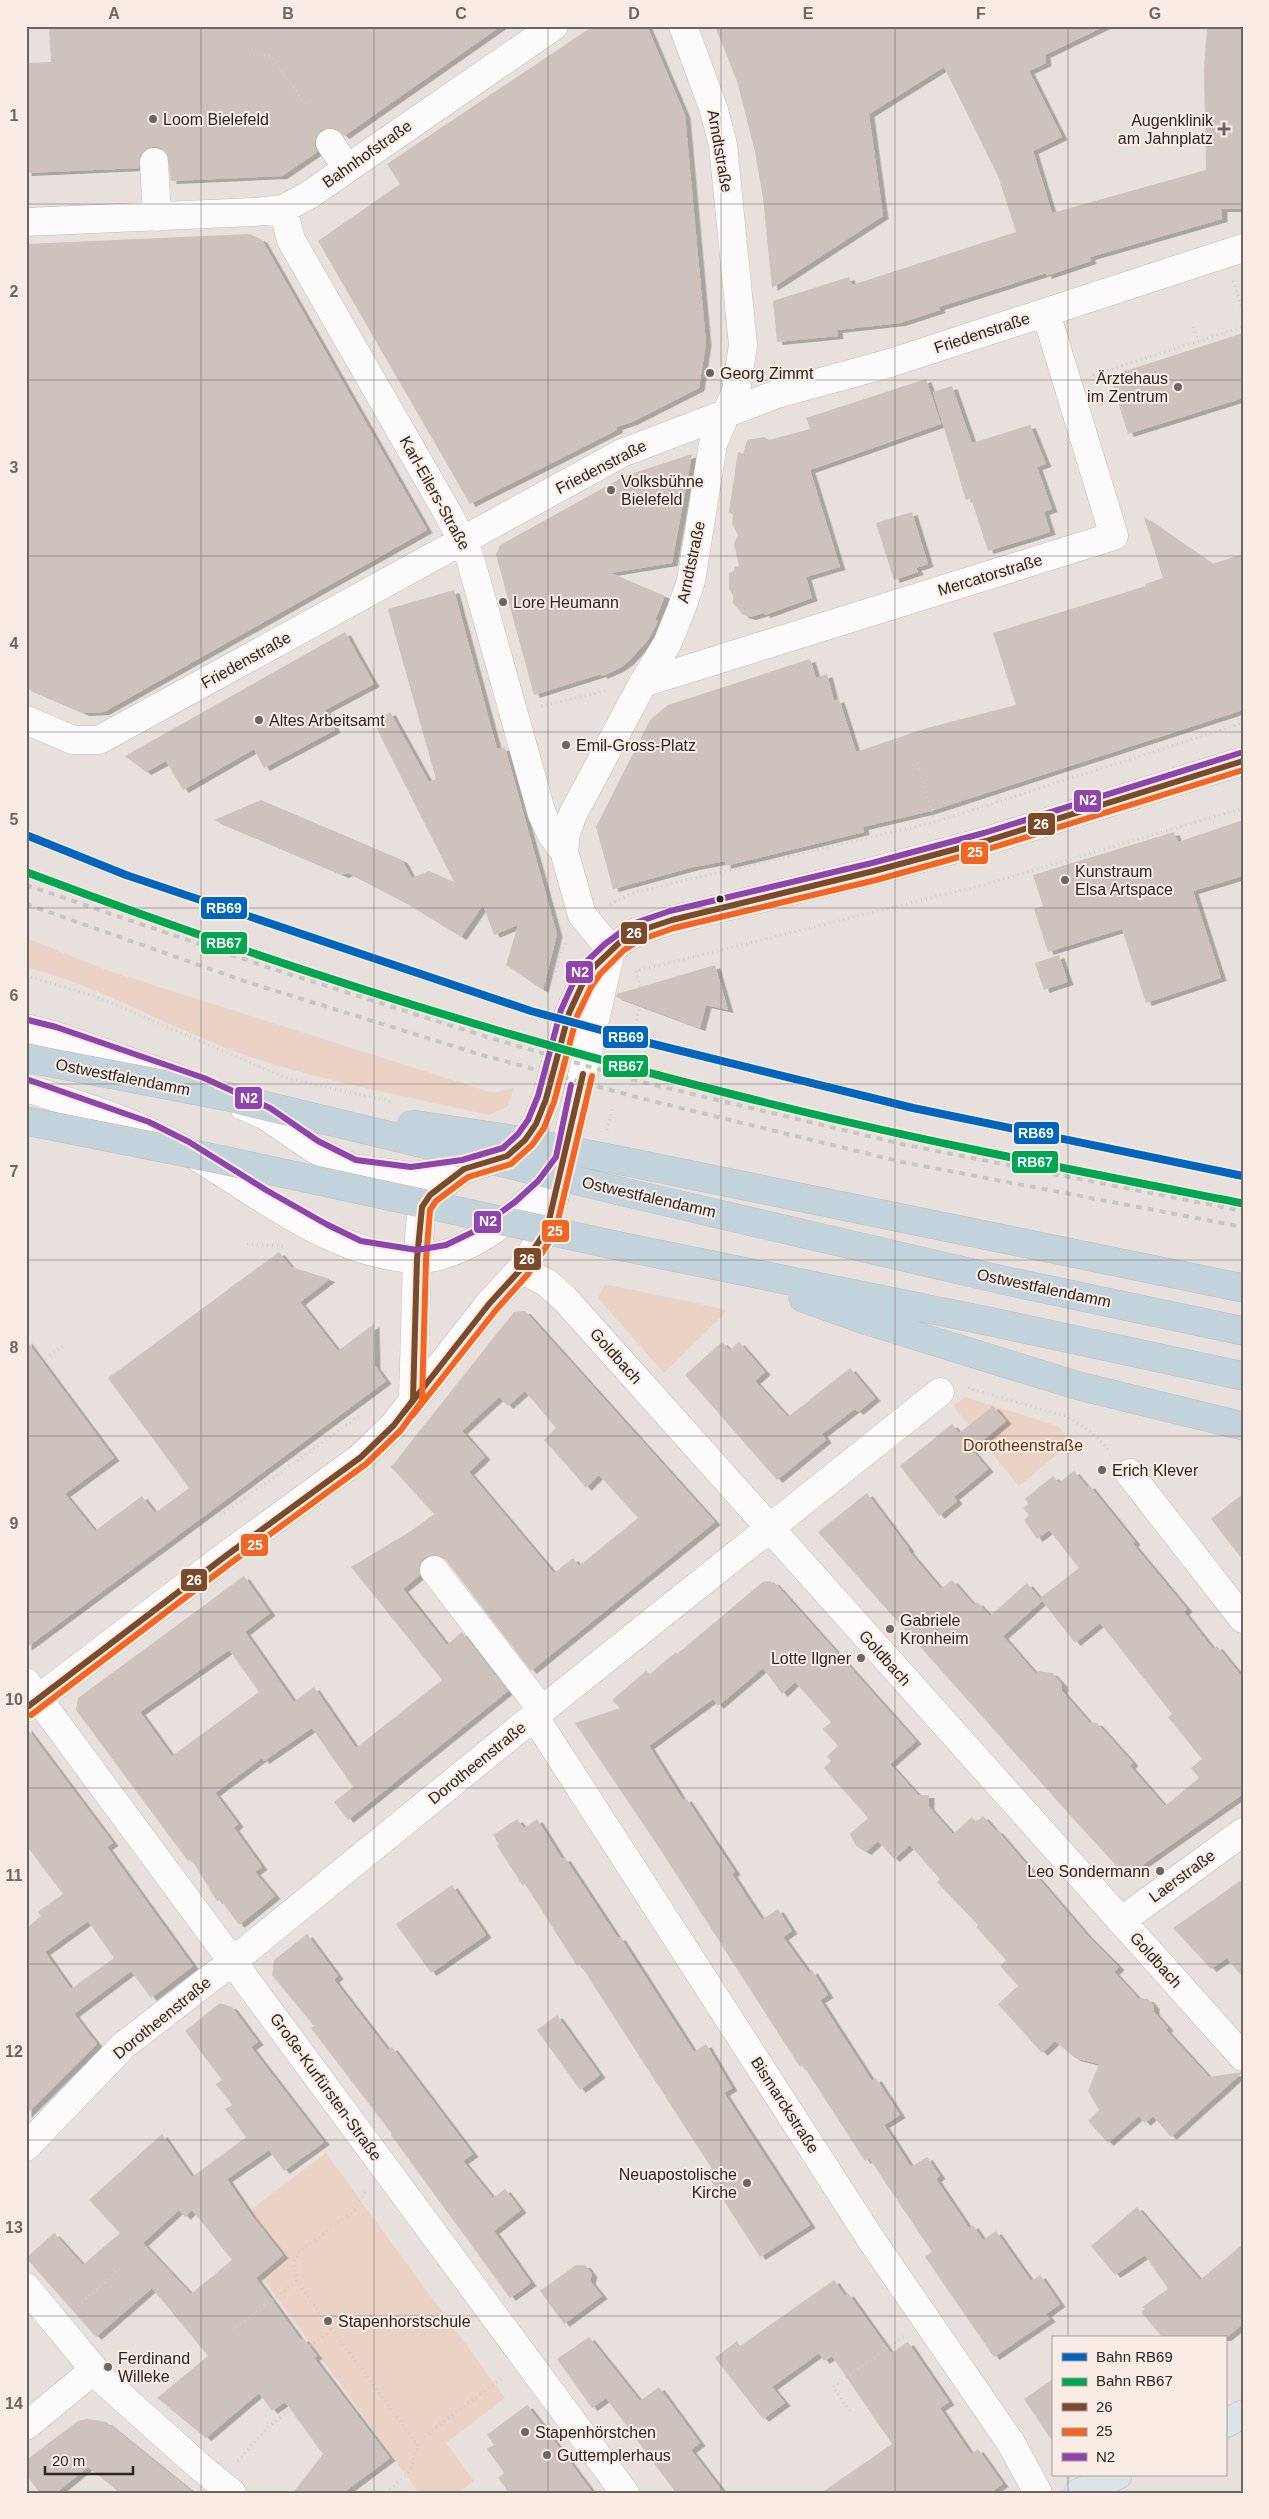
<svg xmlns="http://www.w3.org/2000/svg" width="1269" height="2519" viewBox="0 0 1269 2519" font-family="Arial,sans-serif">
<defs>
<filter id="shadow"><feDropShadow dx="5.5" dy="3" stdDeviation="0" flood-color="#0004"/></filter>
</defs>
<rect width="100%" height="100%" fill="#e8e0dc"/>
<path fill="#ead2c5" d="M26,938L109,971L493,1093L514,1088L508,1106L489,1115C401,1095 310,1080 226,1048C158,1022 97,985 26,967Z
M605,1284L728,1310L664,1373L598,1298Z
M965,1397L1058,1426L1071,1443L1019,1486L953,1406Z
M326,2153L505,2398L446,2443L474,2481L458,2493H419L263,2278L288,2256L250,2210Z"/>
<path fill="#cdc2bc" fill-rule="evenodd" filter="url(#shadow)" d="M49,26H501L344,136L336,129L328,128L321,130L316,137L314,144L317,152L282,176L171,181L167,154L161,148L154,146L146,149L140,155L139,168L26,173V63L51,62Z
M593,26H647L685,115L706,343L699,388L632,422L617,427V430L470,504L318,241L400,184L387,164Z
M715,26H1105L1045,55L1046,63L1029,71L1062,137L1033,151L1052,213L1206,170L1204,69L1207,26H1243V209H1222V219L1090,257L1091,261L1046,276V273L939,307L940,310L900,323L837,330L838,336L777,342L773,301L849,277L852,285L1016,232L998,176L944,67L869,114L883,216L772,288L763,198L755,152L737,81Z
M250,234L262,240L427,530L104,712L84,713L26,688V244Z
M1243,333V398L1128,434L1110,376Z
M926,379L941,424L810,470L840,567L806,577L812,598L765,615L764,613L750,617L743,615L733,603V595L729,589V573L734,571V567L739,566L734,544L738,535L732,524L733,515L729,512L738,452L743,454L747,440L764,437L769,440L810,429L806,418Z
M952,386L972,443L1030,425L1046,464L1037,467L1052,509L1044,512L1050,532L988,551L971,498L966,500L933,392Z
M692,454L672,563L611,573L665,596L655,620L658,621L648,640L628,662L618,669L602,676L601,674L534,695L496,555L500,545L625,476Z
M912,512L928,564L916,568L918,572L894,580L876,523Z
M1144,517L1212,564L1243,554V710L931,811L863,827L864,832L725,866V861L694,867L613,889L596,827L650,720L668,705L810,659L816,678L827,674L834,701L839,699L856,752L927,728L1016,705L993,633L1146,586L1145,584L1163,578Z
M454,590L497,749L505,747L557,934L543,990L506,965L518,925L494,935L483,905L461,937L406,903L348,873L343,875L214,820L261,800L402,860L412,878L429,871L454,882L373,721L390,712L429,782L436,779L388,609Z
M345,632L374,684L325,710L335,730L264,768L254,749L183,790L166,761L146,772L125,756Z
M1243,820V876L1193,891L1221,978L1146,1003L1122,929L1048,952L1034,909L1043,906L1033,875L1174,832L1178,842Z
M1059,955L1068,982L1044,990L1035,963Z
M715,965L728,1010L706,1005L700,1028L616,997L617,994Z
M279,1252L291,1267L330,1279L300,1302L338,1351L374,1324L375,1366L386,1381L26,1648V1340L114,1458L65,1494L95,1531L142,1496L155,1513L189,1488L108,1378Z
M525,1311L715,1522L531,1671L446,1560L440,1556L432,1555L424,1558L419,1565L420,1575L403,1589L447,1645L462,1632L508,1691L348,1820L334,1802L353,1787L312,1728L264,1761L262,1758L215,1793L238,1824L234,1828L262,1867L255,1872L275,1896L239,1925L221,1900L217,1901L191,1859L188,1861L76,1710L78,1698L244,1576L270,1613L245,1632L294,1702L314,1687L356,1748L442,1680L351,1567L411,1531L434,1514L391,1467L514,1312ZM525,1391L556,1428L544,1440L565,1463L586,1488L599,1475L638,1518L579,1566L573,1558L554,1573L469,1472L485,1457L462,1431L499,1397L508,1406ZM229,1650L259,1692L172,1756L140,1712Z
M722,1342L730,1350L739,1342L765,1372L755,1381L788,1417L850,1368L875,1398L858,1412L855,1409L822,1434L826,1440L777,1480L685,1375Z
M993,1406L1006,1421L972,1450L988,1469L954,1497L957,1501L939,1516L900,1466L952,1424L959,1433Z
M1074,1471L1087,1487L1089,1485L1135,1542L1133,1544L1187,1609L1184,1612L1213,1649L1217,1646L1243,1678V1794L1131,1873L1122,1872L1069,1814L818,1532L867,1493L909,1549L908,1550L941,1589L952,1580L974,1605L977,1602L990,1616L1027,1583L1042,1601L1003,1636L1036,1674L1038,1671L1052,1673L1062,1684V1691L1089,1722L1097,1723L1133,1763L1130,1766L1165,1806L1199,1778L1191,1768L1202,1759L1168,1717L1172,1714L1100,1623L1075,1643L1040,1598L1079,1568L1049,1530L1037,1539L1024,1520L1029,1515L1023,1508L1028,1504L1025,1499L1053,1476L1059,1483Z
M1243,1494V1560L1211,1519Z
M764,1581L774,1582L916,1741L890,1764L918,1795H929V1807L953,1834L972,1817L976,1822L983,1816L996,1831L997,1830L1087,1935L1119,1967L1114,1972L1138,1998L1148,1999L1154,2006V2012L1168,2028L1166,2030L1209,2077L1243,2072L1171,2137L1153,2116L1145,2123L1139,2116L1108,2143L1088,2121L1099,2110L1088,2091L1099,2064L1075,2058L1055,2041L1042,2053L998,2004L1018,1986L1000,1966L1006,1960L976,1927L978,1925L937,1882L940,1879L910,1845L894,1859L878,1841L866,1852L856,1846L850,1834L868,1818L824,1768L831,1761L827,1756L838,1746L823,1729L831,1722L795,1682L782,1694L763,1668L718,1706L713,1699L649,1746L683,1800L686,1798L735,1872L732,1874L762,1920L778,1909L792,1931L783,1937L809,1973L812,1970L828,1995L820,2000L872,2081L876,2078L900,2115L884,2125L911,2167L927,2157L940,2176L936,2179L969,2228L973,2225L983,2240L996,2231L1031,2281L1040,2275L1060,2304L1046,2314L1050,2319L994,2357L925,2257L932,2252L869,2158L865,2161L803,2065L800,2067L660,1849L575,1723L620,1708L612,1700L646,1671L650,1674L676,1652L677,1654Z
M26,1727L113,1843L107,1847L193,1966L151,1998L131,1971L74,2014L97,2044L26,2115V1925L28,1927L41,1916L38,1912L63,1894L26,1845ZM88,1921L114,1958L71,1989L45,1952Z
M517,1819L524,1828L537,1819L562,1859L565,1858L618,1938L620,1937L694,2052L706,2044L732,2088L724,2093L810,2225L760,2257L706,2173L712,2169L580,1964L577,1966L525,1884L523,1886L497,1846L499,1844L493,1835Z
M1243,1879V1978L1227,1958L1211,1969L1173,1928Z
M452,1885L486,1935L431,1973L396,1924Z
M307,1934L338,1976L334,1980L388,2050L392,2047L473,2154L463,2161L493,2198L505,2189L521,2210L494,2231L531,2283L510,2298L391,2135L392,2134L311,2028L314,2026L272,1975L274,1960Z
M220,2003L232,2007L258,2042L251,2047L324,2142L284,2171L269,2150L227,2179L252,2216L283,2255L256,2278L301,2340L303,2338L317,2356L314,2358L390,2458L343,2493H293L323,2454L285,2402L272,2411L259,2393L206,2438L157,2398L208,2356L152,2288L96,2337L26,2258L54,2233L83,2265L120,2233L89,2200L162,2134L192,2177L246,2137L225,2109L232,2105L216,2084L222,2080L185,2031ZM179,2210L185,2217L192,2210L232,2260L191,2294L143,2243Z
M557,2015L600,2075L580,2090L537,2030Z
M1137,2207L1200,2280L1243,2244V2324L1226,2338H1163L1141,2312L1145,2309L1142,2307L1168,2289L1145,2255L1115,2275L1091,2246Z
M576,2265H585L592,2274L590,2281L602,2296L564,2324L540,2291Z
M834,2280L845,2296L848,2293L891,2353L908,2342L949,2402L940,2408L971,2454L978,2449L1003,2484L990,2493H821L892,2444L832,2356L824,2361L819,2353L772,2387L785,2403L763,2419L715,2358L737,2341L740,2346Z
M589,2337L640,2401L659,2387L700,2443L691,2450L724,2493H676L606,2398L592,2408L557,2359Z
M1053,2379V2442L1024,2399Z
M527,2405L552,2438L593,2493H509L498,2478L504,2473L487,2449L494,2445L487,2435Z
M87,2419L106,2422L194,2493H120L88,2467L56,2493H40L26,2475V2460L78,2421Z"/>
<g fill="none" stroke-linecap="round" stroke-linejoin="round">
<defs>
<path id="minor" d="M330,143L347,168
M154,162L157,217
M283,209L291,240L450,517L470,558L542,814L551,834L564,851
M26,222L254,212L283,209L309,195L554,26
M643,683L1114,536L1046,313
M26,720L73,740H99L622,453L777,394L890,363L1243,248
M611,950L582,915L564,851L566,833L573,814L643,683L667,644L681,610L691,581L713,444L736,391L743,345L723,145L714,110L683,26
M26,1028L53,1035L183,1080
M26,1088C79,1105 137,1122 185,1150C255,1190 332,1256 416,1259C442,1260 476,1242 496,1228C521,1210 541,1192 559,1168
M243,1106L266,1116L314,1149L353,1168L411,1176L462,1169
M521,1269L547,1283L565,1299L1243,2057
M413,1400L417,1259L422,1207L430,1195L464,1169L507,1156L525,1140L536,1124L546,1099L569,1013L583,983L593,968L619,943L636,932L672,920L874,871L986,841L1243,761
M1129,1473L1243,1619
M434,1570L542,1710
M26,1682L625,2493
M26,1708L227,1555L361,1457L394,1425L489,1304L521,1269L547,1229L611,950
M534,1716L872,2241L1011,2443L1038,2493
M1121,1921L1243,1832
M26,2147L124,2045L233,1961L542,1710L940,1392
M26,2287L103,2380L199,2466L232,2493
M26,2426L94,2370"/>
<path id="major" d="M1225,2424L1243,2414
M1078,2493L1118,2475"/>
<path id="highway" d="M628,1162L1243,1288
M624,1192L1007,1281L1243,1331
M614,1245L992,1322L1243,1376
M803,1298L868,1321L1079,1386L1243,1426"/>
</defs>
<use href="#minor" stroke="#c2bcb8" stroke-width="29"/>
<use href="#major" stroke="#c0bcba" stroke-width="29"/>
<use href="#highway" stroke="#c0bcba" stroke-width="29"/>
<path stroke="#cfcdcd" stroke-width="3" stroke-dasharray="1 4" stroke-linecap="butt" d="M249,54L271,56L307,107
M1233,281L1243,311
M1193,327L1198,341
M1093,375L1243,327
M541,706L606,691
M917,763L935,822
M610,904L635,892L935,822L1243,723
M555,972L561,950L568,941
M26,976L95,996L286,1078L393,1102
M640,987L636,971L983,885L1243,808
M635,1025L640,1006
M607,1130L613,1106
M247,1244L284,1246
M42,1362L64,1345
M968,1388L1068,1417L1096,1436L1110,1452
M220,1516L359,1416
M297,2281L294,2262L298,2253L355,2210L366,2190
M78,2306L122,2267
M232,2330L297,2281L418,2446
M310,2346L333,2329
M850,2411L833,2387L904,2336
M238,2461L268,2427L291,2409
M386,2493L410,2471L418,2446L426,2435L503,2377"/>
<use href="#minor" stroke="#fcfafa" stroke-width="28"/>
<use href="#major" stroke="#dae3e7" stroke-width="28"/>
<use href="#highway" stroke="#c3d3db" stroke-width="28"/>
<path stroke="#c8c6c5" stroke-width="4" stroke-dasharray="6 6" stroke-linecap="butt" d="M26,885L270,968L487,1037L642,1082L906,1145L1243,1211
M26,904L247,982L482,1055L640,1098L902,1162L1243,1227"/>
<defs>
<path id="highway-bridge" d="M26,1058L229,1097L624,1192
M26,1121L218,1159L614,1245
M411,1124L517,1140L628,1162"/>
</defs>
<use href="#highway-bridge" stroke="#c0bcba" stroke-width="29" stroke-linecap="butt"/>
<use href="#highway-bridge" stroke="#c3d3db" stroke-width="28"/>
<defs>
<path id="bus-1" d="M405,1411L489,1304L521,1269L547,1229L583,1074
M26,1708L227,1555L361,1457L394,1425L413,1400L417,1259L422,1207L430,1195L464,1169L507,1156L525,1140L536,1124L546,1099L569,1013L583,983L593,968L619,943L636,932L672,920L874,871L986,841L1243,761"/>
<path id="bus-2" d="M412,1416L496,1310L528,1274L555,1233L592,1076
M31,1715L232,1562L366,1464L401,1430L422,1401L426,1260L430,1210L436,1201L468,1177L511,1164L532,1145L544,1128L554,1102L577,1016L591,987L600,974L624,950L640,940L674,928L876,880L988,849L1243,770"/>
<path id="bus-3" d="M28,1020L56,1027L204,1078L270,1108L318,1141L356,1160L411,1167L462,1160L503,1148L518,1134L528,1120L538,1096L561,1010L575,979L586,962L605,944L632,924L670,911L872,863L984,833L1240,753
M29,1080L149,1122L189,1142L266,1190L326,1224L361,1241L417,1250L446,1245L475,1231L515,1202L538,1181L556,1157L571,1085"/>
</defs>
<use href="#bus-1" stroke="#f9ece5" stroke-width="10"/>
<use href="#bus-2" stroke="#f9ece5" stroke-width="10"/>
<use href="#bus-3" stroke="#f9ece5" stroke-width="10"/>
<use href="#bus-1" stroke="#7a4b2a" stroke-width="6"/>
<use href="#bus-2" stroke="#f26522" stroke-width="6"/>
<use href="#bus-3" stroke="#8e44ad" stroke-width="6"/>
<defs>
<path id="rail-1" d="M26,835L126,875L531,1011L645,1042L913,1108L1243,1176"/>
<path id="rail-2" d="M26,872C260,960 497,1036 739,1096C905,1138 1073,1170 1241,1203"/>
</defs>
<use href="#rail-1" stroke="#f9ece5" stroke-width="11"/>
<use href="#rail-2" stroke="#f9ece5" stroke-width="11"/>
<use href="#rail-1" stroke="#0065bd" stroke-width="8"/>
<use href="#rail-2" stroke="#00a651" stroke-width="8"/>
</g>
<path fill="none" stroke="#6c6663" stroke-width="1" stroke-opacity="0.55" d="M201,26V2493M374,26V2493M548,26V2493M721,26V2493M895,26V2493M1068,26V2338M26,204H1243M26,380H1243M26,556H1243M26,732H1243M26,908H1243M26,1084H1243M26,1260H1243M26,1436H1243M26,1612H1243M26,1788H1243M26,1964H1243M26,2140H1243M26,2316H1243M1068,2475V2493"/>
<g fill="#6c6663" stroke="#f9ece5" stroke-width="2">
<circle cx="153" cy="119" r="5"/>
<path d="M1221.5 121.5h5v5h5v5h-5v5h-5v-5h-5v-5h5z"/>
<circle cx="710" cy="373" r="5"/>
<circle cx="1178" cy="387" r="5"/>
<circle cx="611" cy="490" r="5"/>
<circle cx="503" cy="602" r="5"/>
<circle cx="259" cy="720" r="5"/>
<circle cx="566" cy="745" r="5"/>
<circle cx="1065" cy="880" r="5"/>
<circle cx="1102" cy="1470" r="5"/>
<circle cx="890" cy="1629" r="5"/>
<circle cx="861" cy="1658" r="5"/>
<circle cx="1160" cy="1871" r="5"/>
<circle cx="747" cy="2183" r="5"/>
<circle cx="328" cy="2321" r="5"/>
<circle cx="108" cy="2367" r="5"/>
<circle cx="525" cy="2432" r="5"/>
<circle cx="547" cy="2455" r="5"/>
</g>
<circle fill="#2a2522" stroke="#f9ece5" stroke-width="2" cx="720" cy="899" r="4.5"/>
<g text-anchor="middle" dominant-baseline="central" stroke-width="4" stroke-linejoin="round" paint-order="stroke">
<g font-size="16" fill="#2a2522" stroke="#f9ece5" text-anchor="start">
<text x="163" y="119">Loom Bielefeld</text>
<text x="1213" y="120" text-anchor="end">Augenklinik<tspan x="1213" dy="18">am Jahnplatz</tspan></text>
<text x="720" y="373">Georg Zimmt</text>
<text x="1168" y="378" text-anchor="end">Ärztehaus<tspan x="1168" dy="18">im Zentrum</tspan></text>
<text x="621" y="481">Volksbühne<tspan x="621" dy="18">Bielefeld</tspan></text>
<text x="513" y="602">Lore Heumann</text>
<text x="269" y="720">Altes Arbeitsamt</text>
<text x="576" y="745">Emil-Gross-Platz</text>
<text x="1075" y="871">Kunstraum<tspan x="1075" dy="18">Elsa Artspace</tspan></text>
<text x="1112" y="1470">Erich Klever</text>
<text x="900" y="1620">Gabriele<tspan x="900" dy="18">Kronheim</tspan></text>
<text x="851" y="1658" text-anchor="end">Lotte Ilgner</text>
<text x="1150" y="1871" text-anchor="end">Leo Sondermann</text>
<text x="737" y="2174" text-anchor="end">Neuapostolische<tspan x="737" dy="18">Kirche</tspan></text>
<text x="338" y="2321">Stapenhorstschule</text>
<text x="118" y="2358">Ferdinand<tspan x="118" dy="18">Willeke</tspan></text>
<text x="535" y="2432">Stapenhörstchen</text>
<text x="557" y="2455">Guttemplerhaus</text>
</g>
<g font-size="16" fill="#2a2522" stroke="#f9ece5">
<text transform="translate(720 151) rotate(80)">Arndtstraße</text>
<text transform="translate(367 154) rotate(-35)">Bahnhofstraße</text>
<text transform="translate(982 333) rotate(-18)">Friedenstraße</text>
<text transform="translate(601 467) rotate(-27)">Friedenstraße</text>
<text transform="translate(435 493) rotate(61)">Karl-Eilers-Straße</text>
<text transform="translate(691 562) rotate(-78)">Arndtstraße</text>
<text transform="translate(990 575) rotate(-17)">Mercatorstraße</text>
<text transform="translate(246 660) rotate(-29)">Friedenstraße</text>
<text transform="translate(123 1077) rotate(11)">Ostwestfalendamm</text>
<text transform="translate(649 1197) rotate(13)">Ostwestfalendamm</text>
<text transform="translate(1044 1288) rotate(12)">Ostwestfalendamm</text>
<text transform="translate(616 1356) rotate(48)">Goldbach</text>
<text transform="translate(885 1658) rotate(48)">Goldbach</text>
<text transform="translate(477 1763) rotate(-39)">Dorotheenstraße</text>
<text transform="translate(1182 1876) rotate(-36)">Laerstraße</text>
<text transform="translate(1156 1960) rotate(48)">Goldbach</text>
<text transform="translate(162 2018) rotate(-39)">Dorotheenstraße</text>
<text transform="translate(326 2087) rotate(54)">Große-Kurfürsten-Straße</text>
<text transform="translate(785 2105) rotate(57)">Bismarckstraße</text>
</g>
<g font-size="16" fill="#673410" stroke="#f9ece5">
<text x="1023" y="1445">Dorotheenstraße</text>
</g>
</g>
<g stroke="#f9ece5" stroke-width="2">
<rect x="1073" y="789" width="29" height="24" rx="5" fill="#8e44ad"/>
<rect x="1027" y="812" width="29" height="24" rx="5" fill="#7a4b2a"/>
<rect x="960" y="841" width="29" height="24" rx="5" fill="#f26522"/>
<rect x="200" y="896" width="48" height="24" rx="5" fill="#0065bd"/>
<rect x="620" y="921" width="28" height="24" rx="5" fill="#7a4b2a"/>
<rect x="200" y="931" width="48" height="24" rx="5" fill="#00a651"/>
<rect x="565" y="960" width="29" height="24" rx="5" fill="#8e44ad"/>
<rect x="602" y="1025" width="47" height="24" rx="5" fill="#0065bd"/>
<rect x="602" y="1054" width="47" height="24" rx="5" fill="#00a651"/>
<rect x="234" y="1086" width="29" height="24" rx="5" fill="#8e44ad"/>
<rect x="1013" y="1121" width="47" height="24" rx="5" fill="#0065bd"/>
<rect x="1011" y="1150" width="48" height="24" rx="5" fill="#00a651"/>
<rect x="473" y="1210" width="29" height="24" rx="5" fill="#8e44ad"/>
<rect x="541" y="1219" width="29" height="24" rx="5" fill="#f26522"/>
<rect x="513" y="1247" width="29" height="24" rx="5" fill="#7a4b2a"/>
<rect x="240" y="1533" width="29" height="24" rx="5" fill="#f26522"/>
<rect x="180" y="1568" width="28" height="24" rx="5" fill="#7a4b2a"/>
</g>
<g font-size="14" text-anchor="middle" font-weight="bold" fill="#fff">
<text x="1088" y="805">N2</text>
<text x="1041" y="829">26</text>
<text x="975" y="857">25</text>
<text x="224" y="913">RB69</text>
<text x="634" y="938">26</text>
<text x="224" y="948">RB67</text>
<text x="580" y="977">N2</text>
<text x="626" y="1042">RB69</text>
<text x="626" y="1071">RB67</text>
<text x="249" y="1103">N2</text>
<text x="1036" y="1138">RB69</text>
<text x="1035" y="1167">RB67</text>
<text x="488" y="1226">N2</text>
<text x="555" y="1236">25</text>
<text x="527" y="1264">26</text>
<text x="255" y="1550">25</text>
<text x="194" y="1585">26</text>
</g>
<rect width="1269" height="2519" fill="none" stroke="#f9ece5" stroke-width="55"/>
<rect x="1052" y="2336" width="175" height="140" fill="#f9ece5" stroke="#a69c97"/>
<rect x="1062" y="2353" width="25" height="8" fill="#0065bd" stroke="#a69c97"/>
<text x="1096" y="2362" font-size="15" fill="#2a2522">Bahn RB69</text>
<rect x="1062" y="2378" width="25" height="8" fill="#00a651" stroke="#a69c97"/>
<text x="1096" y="2386" font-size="15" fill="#2a2522">Bahn RB67</text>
<rect x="1062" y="2403" width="25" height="8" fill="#7a4b2a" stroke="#a69c97"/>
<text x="1096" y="2412" font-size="15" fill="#2a2522">26</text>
<rect x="1062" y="2428" width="25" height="8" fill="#f26522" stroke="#a69c97"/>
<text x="1096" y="2436" font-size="15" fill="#2a2522">25</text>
<rect x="1062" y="2453" width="25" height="8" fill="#8e44ad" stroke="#a69c97"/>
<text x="1096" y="2462" font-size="15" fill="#2a2522">N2</text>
<path d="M45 2466v8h88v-8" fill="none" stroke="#2a2522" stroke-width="2.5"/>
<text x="52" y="2466" font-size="15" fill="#2a2522" stroke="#f9ece5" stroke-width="4" paint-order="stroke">20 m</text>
<rect x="28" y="28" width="1214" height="2464" fill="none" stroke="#6c6663" stroke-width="2"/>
<g font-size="16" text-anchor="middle" font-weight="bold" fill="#6c6663">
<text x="114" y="19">A</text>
<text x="288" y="19">B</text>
<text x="461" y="19">C</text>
<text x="634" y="19">D</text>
<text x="808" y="19">E</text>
<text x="981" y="19">F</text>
<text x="1155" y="19">G</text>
<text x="14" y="121">1</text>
<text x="14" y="297">2</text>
<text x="14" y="473">3</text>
<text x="14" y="649">4</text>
<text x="14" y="825">5</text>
<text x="14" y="1001">6</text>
<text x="14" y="1177">7</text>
<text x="14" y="1353">8</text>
<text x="14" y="1529">9</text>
<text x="14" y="1705">10</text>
<text x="14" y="1881">11</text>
<text x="14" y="2057">12</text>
<text x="14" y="2233">13</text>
<text x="14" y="2409">14</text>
</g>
</svg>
